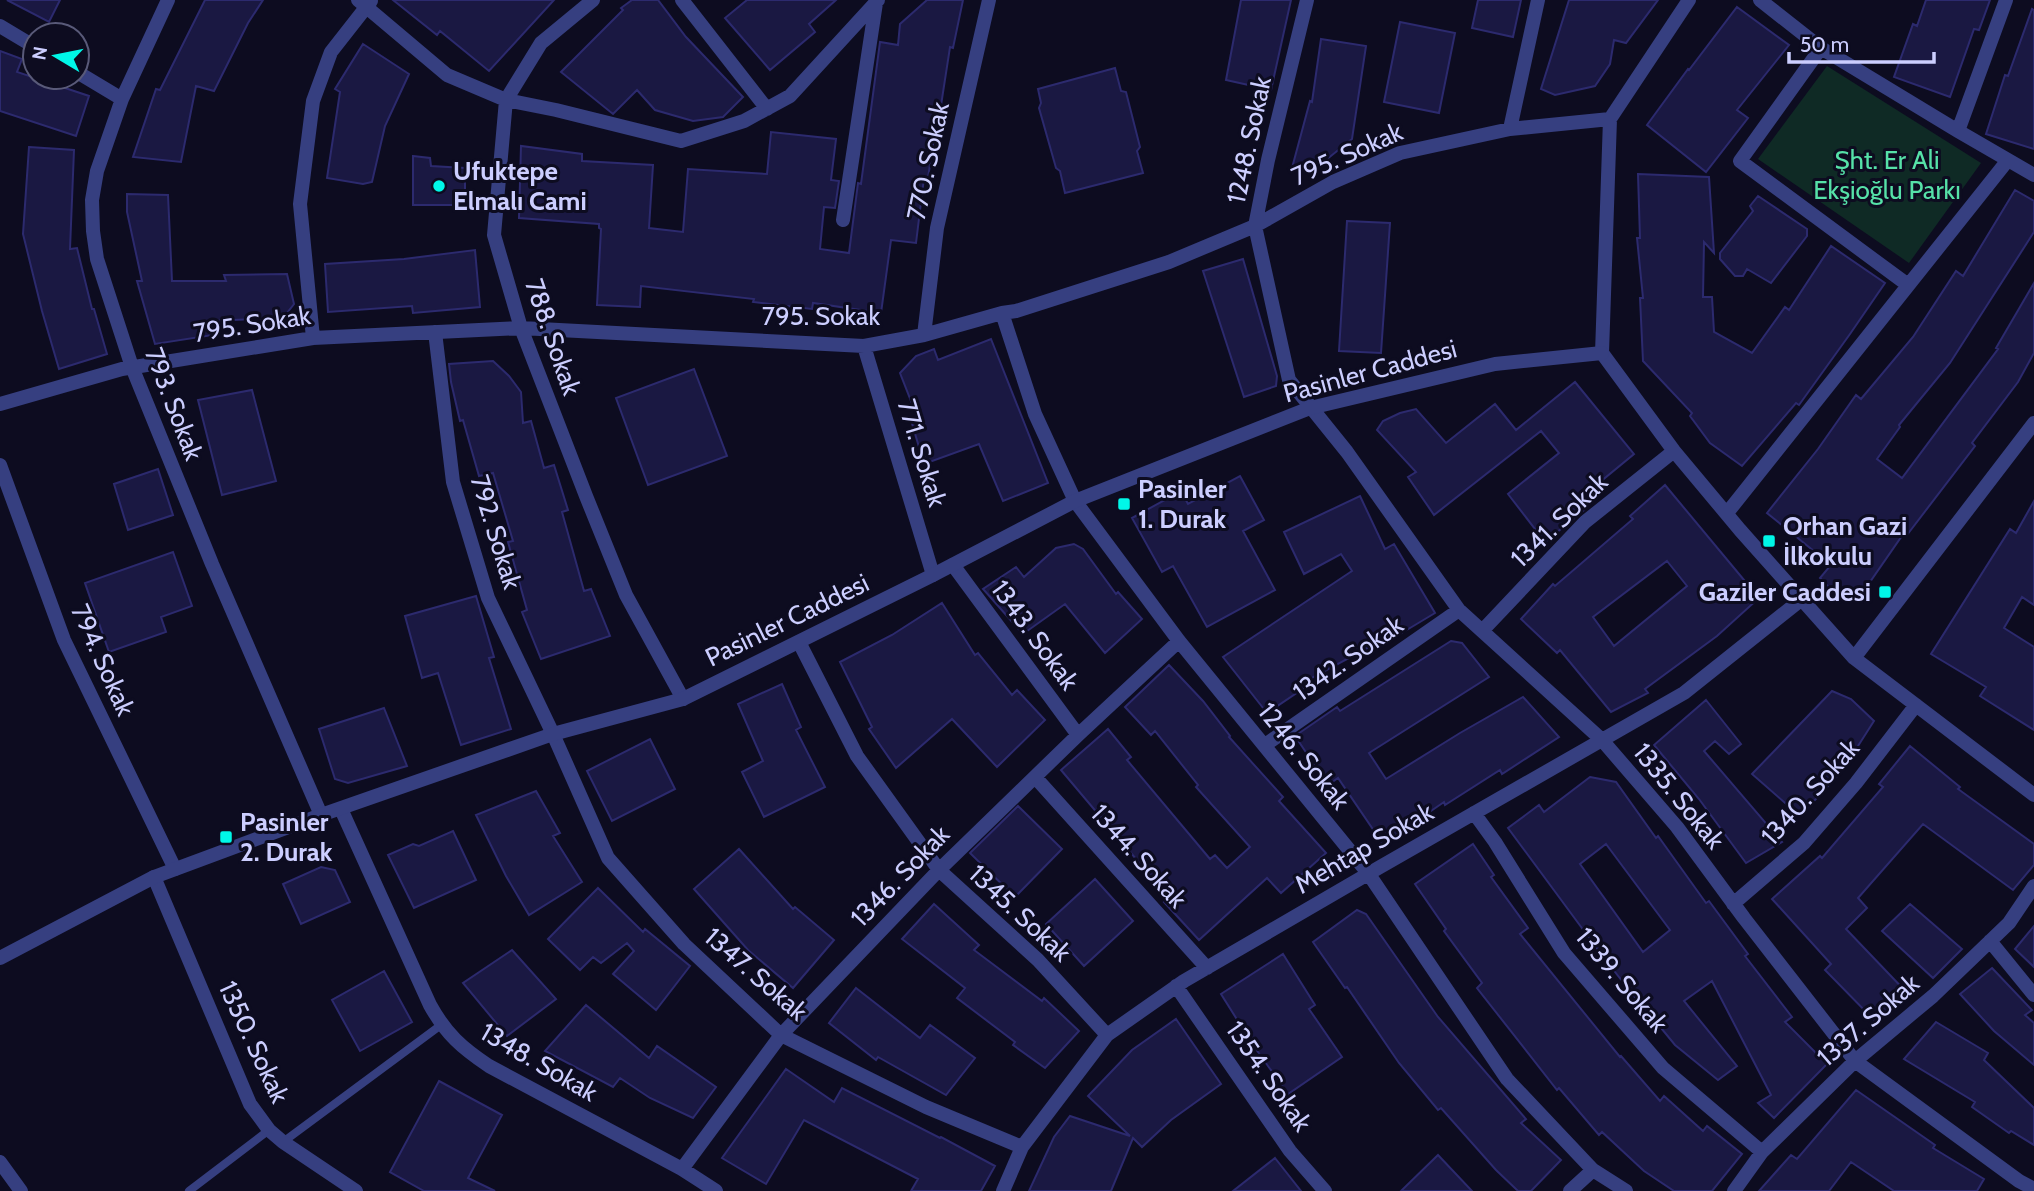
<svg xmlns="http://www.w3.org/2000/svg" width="2034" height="1191" viewBox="0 0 2034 1191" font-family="Cabin,sans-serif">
<rect width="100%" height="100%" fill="#0d0c20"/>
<path fill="#0f2a25" d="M1827,66L1981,163L1909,263L1758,159Z"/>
<path fill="#1a1842" stroke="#2c2a6e" stroke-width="2" fill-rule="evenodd" d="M7,0H60L49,22Z
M205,0H263L248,23L214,91L196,86L181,162L133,157L156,89L160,90Z
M393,0H554L489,71L440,31L437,35Z
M632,0H658L686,37L743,97L723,117L693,121L655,110L637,90L613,114L561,72L623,10L621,8Z
M747,0H836L809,24L815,32L770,70L725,18Z
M927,0H963L953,48L950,47L940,112L938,111L928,178H924L916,243L891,240L881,313L813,303L812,309L753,302L754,299L641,286L640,307L597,305L601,229L599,228V224L519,218L521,146L582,154V161L653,165L649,228L683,232L688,169L767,174L771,132L836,139L831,180L839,181L835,208L824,207L820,249L849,253L858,183L861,184L880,42L898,45L900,24Z
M1241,0H1291L1271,90L1226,80Z
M1478,0H1521L1513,37L1472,28Z
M1569,0H1658L1626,43L1614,40L1610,64L1595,86L1555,95L1541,89Z
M1926,0H1990L1979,30L1974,29L1950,97L1894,77L1913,24L1917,26Z
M1737,7L1789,45L1737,110L1748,118L1706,172L1647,125L1688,69L1689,70Z
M2032,9L2034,10V149L1986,134L2005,75L2008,76Z
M1400,22L1455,33L1439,113L1384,102Z
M1321,39L1366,46L1352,139L1311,172L1292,168L1310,101L1312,102Z
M363,44L409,74L385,126L372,182L363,184L327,178L340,92L335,89Z
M0,51L22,59L17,72L89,96L76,136L0,111Z
M1115,68L1121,91L1126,92L1140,147L1137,151L1143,173L1065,193L1060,171L1056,168L1039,108L1041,103L1038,89Z
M29,147L74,150L70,249L77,248L92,309H94L107,354L59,369L42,311L23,234Z
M413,156L430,158L431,166L465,168V205H413Z
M1638,174L1709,177L1714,253L1704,242L1703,297H1712L1714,332L1752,353L1785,307L1789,310L1831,246L1885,283L1850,334L1799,405L1796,403L1742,466L1710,443L1690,416L1692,413L1643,361L1640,298H1643L1637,238H1640Z
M2015,190L2034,201V232L1950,363L1899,425L1900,427L1877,459L1902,478L1998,349L1996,348L2034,283V353L2018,382L1972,443L1975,446L1907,535L1904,533L1863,592L1837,596L1820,578L1831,565L1767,513L1818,449L1856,395L1861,399L1913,337L1956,271L1963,276Z
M127,194L168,195L172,281H226L224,275L287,274L294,304L283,318L210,321L213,335L155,344L137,281H142L127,212Z
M1758,196L1807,229V236L1771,283L1747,269L1743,276H1735L1720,259V253L1753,211L1750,206Z
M1347,221L1390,223L1381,353L1339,351Z
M475,250L480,307L413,313L412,306L328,312L325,264L404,259Z
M1243,259L1277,376L1276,386L1244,397L1203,271Z
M991,339L1048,483L1003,501L979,444L924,464L911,420L918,419L900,373L916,356L934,349L938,360Z
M493,361L509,376L521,392L523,423L531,421L544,468L554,465L568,510L562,512L584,591L591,589L610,636L541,659L522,612L527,610L508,542L513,541L493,473L479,476L463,420L460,421L451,382L449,364Z
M694,369L727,456L648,485L616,398Z
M1575,382L1634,454L1577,501L1584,510L1545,542L1508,494L1559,453L1541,431L1434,515L1408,477L1416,472L1377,430L1383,421L1400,413L1416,409L1446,443L1495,404L1516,430Z
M252,390L276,481L222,495L198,400Z
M158,469L173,515L128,530L114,484Z
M1240,476L1264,520L1243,531L1275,590L1207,627L1173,566L1162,572L1132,518L1181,491L1188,504Z
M1665,485L1759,598L1717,636L1645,689L1648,693L1611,712L1560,650L1557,653L1521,619L1553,584L1555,586L1633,519L1630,516ZM1667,561L1687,586L1614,646L1593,617Z
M1360,496L1385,549L1394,544L1435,613L1390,640L1388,637L1304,682L1307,686L1267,713L1223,657L1352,571L1341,554L1304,574L1284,532Z
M2034,501V605L2022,597L2004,628L2034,647V730L1980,696L1986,687L1931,654L2010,529L2016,533Z
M1074,544L1083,549L1116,594L1118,592L1142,619L1105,653L1065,604L1023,634L983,589L1016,567L1024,577L1056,548Z
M173,552L192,606L161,617L166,632L109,652L85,583Z
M476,596L494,657L489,658L511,729L461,745L438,673L422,678L405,616Z
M942,603L975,655L978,653L1012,695L1017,690L1045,720L997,767L952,719L896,768L869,729L872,727L840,662L892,635Z
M1451,641L1462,643L1489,677L1369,753L1386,779L1460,733L1523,697L1559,737L1502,774L1500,770L1445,805L1444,802L1383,844L1338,778L1328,785L1295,736L1337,707L1340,711Z
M1169,665L1203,701L1230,736L1229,737L1283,797L1279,801L1326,853L1281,893L1267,878L1199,940L1164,902L1169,898L1061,770L1108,729L1131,757L1127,760L1210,859L1215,855L1227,868L1250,847L1196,787L1198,785L1155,731L1151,735L1125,707Z
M782,684L801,727L796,730L825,787L764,817L742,772L763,761L738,704Z
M1832,691L1851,699L1874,721L1842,771L1800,816L1752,774Z
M1706,700L1741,744L1729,754L1715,741L1704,751L1782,842L1746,863L1699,799L1654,745Z
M384,708L407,766L348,783L335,779L319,729Z
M650,739L675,789L612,821L587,771Z
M1910,746L1960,787L1958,789L2034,844V865L2013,890L1923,824L1858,898L1867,908L1846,929L1910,996L1877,1023L1825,970L1831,964L1772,899L1820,856L1822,858L1883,787L1879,784Z
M1590,777L1616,782L1656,838L1658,836L1706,903L1709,901L1748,954L1745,956L1792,1017L1785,1022L1827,1064L1774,1118L1758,1103L1771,1095L1712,981L1684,1001L1737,1066L1718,1080L1675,1045L1657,1023L1656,1024L1604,958L1508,828L1539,805L1544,812ZM1606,844L1670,930L1643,952L1580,864Z
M536,791L560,833L553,836L582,882L529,915L506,876L476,815Z
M1018,806L1062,849L1015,897L970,853Z
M453,831L476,880L414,908L388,855L413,844L419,846Z
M1473,844L1494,875L1491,877L1528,928L1520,934L1620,1057L1621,1056L1660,1101L1664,1096L1703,1131L1707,1126L1742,1154L1712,1191H1674L1644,1171L1602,1132L1599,1135L1559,1088L1557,1090L1477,988L1482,983L1444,931L1446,929L1415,884Z
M739,849L793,909L795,907L834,940L793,988L748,950L694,889Z
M321,867L335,870L350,902L301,924L283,884Z
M1095,879L1133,921L1084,966L1046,924Z
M598,888L643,932L645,929L690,966L656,1010L613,974L634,951L627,943L601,963L593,957L580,970L548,939Z
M934,904L979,945L974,950L1042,1001L1044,998L1079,1031L1045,1068L1013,1045L1015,1042L957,998L965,988L902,939Z
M1910,904L1962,949L1933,978L1882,931Z
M1357,910L1366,914L1438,1017L1526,1119L1521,1123L1561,1160L1531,1191H1518L1496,1170L1441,1108L1438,1110L1399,1063L1347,987L1345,988L1313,942Z
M2034,926V967L2015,949Z
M512,950L556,999L507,1036L463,983Z
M1283,954L1315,1005L1309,1009L1342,1057L1288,1094L1253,1045L1221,994Z
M1992,968L2032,1010L2025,1015L2034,1023V1065L1994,1031L1960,994Z
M384,971L412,1022L360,1051L332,1000Z
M856,988L920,1038L930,1025L975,1058L946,1095L878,1057L876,1060L829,1023Z
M586,1005L649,1058L657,1046L716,1087L693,1118L650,1098L620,1078L613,1087L545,1051Z
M1176,1019L1221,1084L1171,1120L1142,1147L1133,1138L1111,1191H1029L1054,1137L1070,1116L1130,1136L1088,1096L1132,1050Z
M1936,1022L1988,1053L1984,1060L2034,1108V1145L2011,1131L2009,1133L1972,1107L1975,1102L1904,1059Z
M786,1069L834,1102L842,1088L940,1138L941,1137L995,1166L981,1191H911L918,1179L804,1120L766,1184L722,1158Z
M439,1081L502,1115L468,1178L495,1191H424L390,1172Z
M1856,1090L1935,1145L1933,1148L1984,1179L1977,1191H1894L1851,1162L1829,1191H1759L1791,1155L1797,1159Z
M1438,1155L1472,1191H1401Z
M1275,1158L1301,1191H1233Z"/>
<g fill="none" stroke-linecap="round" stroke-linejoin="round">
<path stroke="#363f80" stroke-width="8" d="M283,1142L441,1025
M189,1191L269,1130"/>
<path stroke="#363f80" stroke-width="14" d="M168,0L122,99L97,171L92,200L93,231L97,259L132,367L212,564L321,815
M358,0L447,75L506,100L556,110L681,141L744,121L790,96L878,0
M593,0L541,43L506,100L494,235L521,328L586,496L626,595L683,699
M682,0L767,109
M1307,0L1268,160L1255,226L1289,380L1347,452L1459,610L1602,740L1677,827L1744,918L1855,1061L2019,1181L2034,1189
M1689,0L1610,119L1602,353L1674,451L1740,530L1854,658L2034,795
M1760,0L1821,48L1958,131L2034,175
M0,26L35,47
M1821,48L1740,161L1908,285
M77,72L122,99
M1510,129L1538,0
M1958,131L2006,0
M843,220L876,3
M1002,313L1035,414L1075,501L1179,641L1368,873L1507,1079L1593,1170L1626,1191
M435,332L453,482L488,598L553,734L608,858L684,944L781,1035L926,1107L1022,1147
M924,335L937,228L989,0
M313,338L300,204L313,101L331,52L371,1
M864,346L933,575
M0,404L122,369L313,338L521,328L864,346L924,335L1002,313L1016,311L1169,262L1255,226L1333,182L1400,153L1510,129L1610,119
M0,465L64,640L175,869
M1727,513L2008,160
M953,565L1078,735
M1482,631L1585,522L1674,451
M799,642L857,756L939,870L1038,960L1107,1035
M1854,658L2034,423
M1265,745L1459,610
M1035,777L1207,968
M341,809L430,1005C446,1034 462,1048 489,1066L682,1169L716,1191
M1474,813L1495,842L1564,953L1663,1068L1762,1152
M154,877L250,1104L269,1130L283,1142L356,1191
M1733,904L1804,843L1856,783L1916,705
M1990,941L2034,995
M1176,986L1290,1151L1325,1191
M682,1169L781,1035L939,870L1078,735L1179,641
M1003,1191L1022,1147L1107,1035L1184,981L1380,867L1684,693L1802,599
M1570,1191L1593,1170
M1734,1191L1762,1152L1855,1061L1933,996L2009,923L2034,886"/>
<path stroke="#363f80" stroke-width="14" d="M0,958L154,877L321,815L553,734L683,699L933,575L1075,501L1310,408L1495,364L1602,353
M0,1162L21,1191"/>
</g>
<g fill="#00f7e8" stroke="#0d0c20" stroke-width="2.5">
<circle cx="439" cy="186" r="7"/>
<rect x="1117" y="497" width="14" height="14" rx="3.5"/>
<rect x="1762" y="534" width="14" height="14" rx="3.5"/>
<rect x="1878" y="585" width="14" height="14" rx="3.5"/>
<rect x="219" y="830" width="14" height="14" rx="3.5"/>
</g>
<g text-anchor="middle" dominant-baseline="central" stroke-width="6" stroke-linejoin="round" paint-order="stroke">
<g font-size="26" fill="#ccceff" stroke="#0d0c20">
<text transform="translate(1249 140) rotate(-78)">1248. Sokak</text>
<text transform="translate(1347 154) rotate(-24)">795. Sokak</text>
<text transform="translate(928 161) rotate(-78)">770. Sokak</text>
<text x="821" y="316">795. Sokak</text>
<text transform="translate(252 324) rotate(-9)">795. Sokak</text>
<text transform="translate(553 337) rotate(71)">788. Sokak</text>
<text transform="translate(1370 371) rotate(-15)">Pasinler Caddesi</text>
<text transform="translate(174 404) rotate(69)">793. Sokak</text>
<text transform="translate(922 453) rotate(73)">771. Sokak</text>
<text transform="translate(1559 520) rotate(-44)">1341. Sokak</text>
<text transform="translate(496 532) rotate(73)">792. Sokak</text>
<text transform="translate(787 620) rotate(-26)">Pasinler Caddesi</text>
<text transform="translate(1035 635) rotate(54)">1343. Sokak</text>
<text transform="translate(1348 658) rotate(-35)">1342. Sokak</text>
<text transform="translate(103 660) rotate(66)">794. Sokak</text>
<text transform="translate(1304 756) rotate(51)">1246. Sokak</text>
<text transform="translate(1810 792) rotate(-48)">1340. Sokak</text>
<text transform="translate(1679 796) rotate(51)">1335. Sokak</text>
<text transform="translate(1364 848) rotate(-30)">Mehtap Sokak</text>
<text transform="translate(1139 856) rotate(48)">1344. Sokak</text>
<text transform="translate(900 876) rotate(-46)">1346. Sokak</text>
<text transform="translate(1020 913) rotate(43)">1345. Sokak</text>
<text transform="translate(756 974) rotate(41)">1347. Sokak</text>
<text transform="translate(1622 980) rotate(50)">1339. Sokak</text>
<text transform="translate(1868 1020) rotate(-41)">1337. Sokak</text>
<text transform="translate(254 1042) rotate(65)">1350. Sokak</text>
<text transform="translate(539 1062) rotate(30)">1348. Sokak</text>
<text transform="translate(1269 1076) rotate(55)">1354. Sokak</text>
</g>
<g font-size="26" fill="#56e1a8" stroke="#0d0c20">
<text x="1887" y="160">Şht. Er Ali<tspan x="1887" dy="30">Ekşioğlu Parkı</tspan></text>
</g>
<g font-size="26" font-weight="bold" fill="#ccceff" stroke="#0d0c20" text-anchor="start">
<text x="453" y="171">Ufuktepe<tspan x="453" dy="30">Elmalı Cami</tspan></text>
<text x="1138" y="489">Pasinler<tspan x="1138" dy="30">1. Durak</tspan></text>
<text x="1783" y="526">Orhan Gazi<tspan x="1783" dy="30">İlkokulu</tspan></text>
<text x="1871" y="592" text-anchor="end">Gaziler Caddesi</text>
<text x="240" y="822">Pasinler<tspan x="240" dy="30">2. Durak</tspan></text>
</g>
</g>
<g transform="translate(56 56) rotate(280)"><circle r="33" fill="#0d0c20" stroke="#595a79" stroke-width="2"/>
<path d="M0-5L12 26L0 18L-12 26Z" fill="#00f7e8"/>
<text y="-10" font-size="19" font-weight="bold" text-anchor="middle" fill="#ccceff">N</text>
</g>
<path d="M1789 52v10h145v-10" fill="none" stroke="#ccceff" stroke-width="3.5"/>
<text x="1800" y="52" font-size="21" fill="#ccceff" stroke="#0d0c20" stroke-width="5" paint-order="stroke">50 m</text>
</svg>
